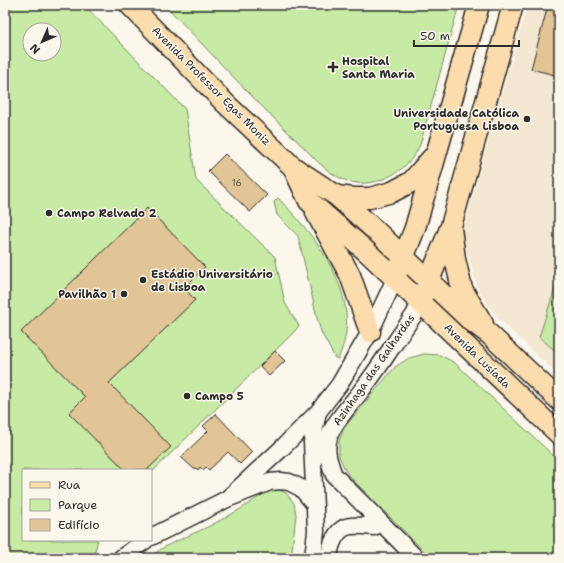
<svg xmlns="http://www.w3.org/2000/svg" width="564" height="563" viewBox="0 0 564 563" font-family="'Shantell Sans',sans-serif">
<rect width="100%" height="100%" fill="#fbf7ec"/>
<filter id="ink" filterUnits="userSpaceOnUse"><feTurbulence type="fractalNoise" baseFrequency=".025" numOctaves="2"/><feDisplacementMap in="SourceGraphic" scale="8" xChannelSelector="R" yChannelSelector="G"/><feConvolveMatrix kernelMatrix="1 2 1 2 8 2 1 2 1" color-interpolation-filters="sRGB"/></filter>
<g filter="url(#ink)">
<path fill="#f4e8d2" d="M527,5H559V376L496,316L478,290L462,233Z"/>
<path fill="#c7eba4" stroke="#798b68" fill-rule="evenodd" d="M5,5H84L185,109L196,180L275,257L285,303L299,326L293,333L151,473V470H23V540H98L93,558H5ZM30,30H54V54H30Z
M165,5H459L420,145C408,173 371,192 342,179C325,172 311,154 298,142C252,98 209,51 165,5Z
M278,198C311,231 352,282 346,332C345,341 342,350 338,359L335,358L322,334L318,322L298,236L277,215L274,202Z
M559,276V354L539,337Z
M424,354L440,355L455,363L559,461V558H431L354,481L345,470L339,456V441L344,428L395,367L409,358Z
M275,488L286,493L294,503L296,515L291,558H150C161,546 184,538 199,531C210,526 221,520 232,514C247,506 259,495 275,488Z"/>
<path fill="#e2c596" stroke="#2b2b2b" d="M548,5H559V76L531,69Z
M225,154L267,195L250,212L208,171Z
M147,208L205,267L184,288L195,300L109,383L171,447L147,470H125L69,413L85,397L21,332Z
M275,351L285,361L269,376L260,366Z
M216,414L252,452L240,464L228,452L209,470L206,467L203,470L200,467L198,470L196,468L194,469L181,457L208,431L203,426Z"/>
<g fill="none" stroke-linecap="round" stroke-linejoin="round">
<defs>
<path id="minor" d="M227,499L281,449L318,412L339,385L370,332L395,279
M151,537L227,499L270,482L281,481L289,482L301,488L315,505
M121,558L146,540
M313,558L316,531L312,442L318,412
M329,558C330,546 336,527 351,526C358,525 366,526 374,527
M416,558L334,475C329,462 325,451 329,437C332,424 353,402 361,391C380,367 396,340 414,315L420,302"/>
<path id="major" d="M130,5L225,103L293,167L337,196L375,230L469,319L489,334L559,400
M293,167L309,201L366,251L559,434
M337,196L354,198H370L392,192L411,182L432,158
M316,213L350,275L370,332
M451,228L455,259L462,289L483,324
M399,269L415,228L479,5
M424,293L451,226L513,5"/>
</defs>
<use href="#minor" stroke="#2b2b2b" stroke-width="19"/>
<use href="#major" stroke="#2b2b2b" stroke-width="23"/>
<use href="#minor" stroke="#fbf7ec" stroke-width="16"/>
<use href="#major" stroke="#fcdcac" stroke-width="20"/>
</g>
</g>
<g fill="#2b2b2b" stroke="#fbf7ec" stroke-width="1.5">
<path d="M331 61h4v4h4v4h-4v4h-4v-4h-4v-4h4z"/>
<circle cx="527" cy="119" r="4"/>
<circle cx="49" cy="213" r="4"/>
<circle cx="143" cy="280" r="4"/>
<circle cx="124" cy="294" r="4"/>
<circle cx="187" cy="396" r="4"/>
</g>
<g text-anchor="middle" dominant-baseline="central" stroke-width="3" stroke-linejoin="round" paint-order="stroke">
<g font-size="9" fill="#595246">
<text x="237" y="183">16</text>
</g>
<g font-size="11" font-weight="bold" fill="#2b2b2b" stroke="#fbf7ec" text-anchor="start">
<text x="342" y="61">Hospital<tspan x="342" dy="13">Santa Maria</tspan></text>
<text x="519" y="113" text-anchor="end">Universidade Católica<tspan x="519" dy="13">Portuguesa Lisboa</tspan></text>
<text x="57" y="213">Campo Relvado 2</text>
<text x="151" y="274">Estádio Universitário<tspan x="151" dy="13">de Lisboa</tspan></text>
<text x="116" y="294" text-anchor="end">Pavilhão 1</text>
<text x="195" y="396">Campo 5</text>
</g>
<g font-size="11" fill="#2b2b2b" stroke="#fbf7ec">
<text transform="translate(211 86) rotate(45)">Avenida Professor Egas Moniz</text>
<text transform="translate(477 356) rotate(44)">Avenida Lusíada</text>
<text transform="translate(374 370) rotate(-55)">Azinhaga das Galhardas</text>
</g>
</g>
<rect width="564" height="563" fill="none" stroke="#fbf7ec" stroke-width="20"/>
<rect x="10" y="10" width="544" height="543" fill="none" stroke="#2b2b2b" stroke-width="1.5" filter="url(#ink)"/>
<rect x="22" y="469" width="130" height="72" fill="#fbf7ec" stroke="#a8a59f"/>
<rect x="30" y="482" width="20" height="6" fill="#fcdcac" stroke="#a8a59f"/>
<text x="58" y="489" font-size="12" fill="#2b2b2b">Rua</text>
<rect x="30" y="499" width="20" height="12" fill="#c7eba4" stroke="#a8a59f"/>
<text x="58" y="509" font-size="12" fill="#2b2b2b">Parque</text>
<rect x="30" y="519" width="20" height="12" fill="#e2c596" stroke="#a8a59f"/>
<text x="58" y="529" font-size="12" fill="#2b2b2b">Edifício</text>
<g transform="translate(42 42) rotate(225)"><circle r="19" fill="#fbf7ec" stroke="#a8a59f"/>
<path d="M0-3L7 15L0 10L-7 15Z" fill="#2b2b2b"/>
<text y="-6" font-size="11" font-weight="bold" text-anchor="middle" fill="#2b2b2b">N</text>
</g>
<path d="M414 40v6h105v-6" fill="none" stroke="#2b2b2b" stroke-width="2"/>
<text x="420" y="40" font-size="12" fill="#2b2b2b" stroke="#fbf7ec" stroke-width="3" paint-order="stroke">50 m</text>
</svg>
